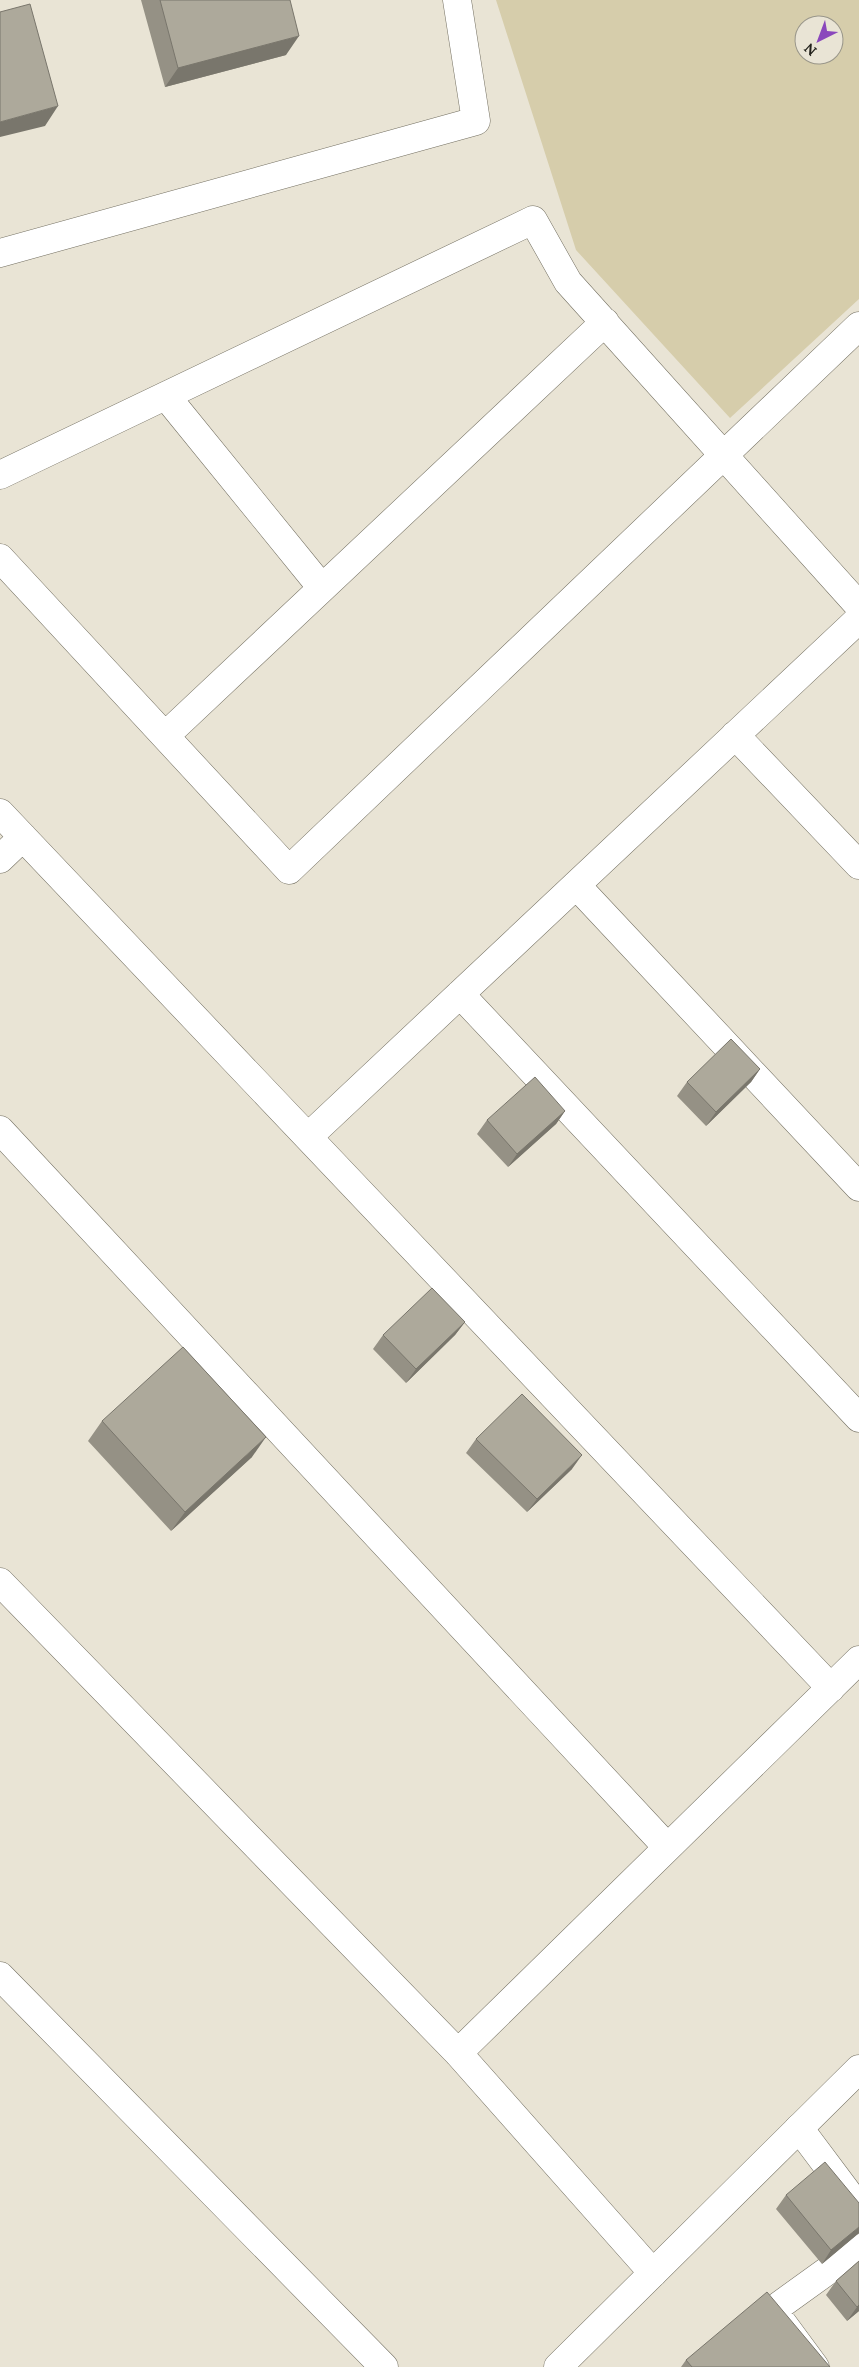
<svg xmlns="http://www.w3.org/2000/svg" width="859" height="2367" viewBox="0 0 859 2367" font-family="Lora,serif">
<rect width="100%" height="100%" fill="#e9e4d5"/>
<path fill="#d6cdab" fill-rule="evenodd" d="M496,0H859V299L730,418L576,250ZM804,25H834V55H804Z"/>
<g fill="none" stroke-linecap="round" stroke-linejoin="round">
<defs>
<path id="minor" d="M0,253L476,121L457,0
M166,396L322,588
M0,475L533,220L568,282L859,606
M0,558L289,870L859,326
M735,735L859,865
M165,736L605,322
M0,813L831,1688
M0,859L23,837
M576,885L859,1187
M460,994L859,1418
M0,1130L667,1847
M308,1137L859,619
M0,1582L458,2053L653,2273
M458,2053L859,1660
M799,2128L859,2208
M815,2367L773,2310L859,2248"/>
<path id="tertiary" d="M0,1976L384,2367
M558,2367L859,2069"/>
</defs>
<use href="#minor" stroke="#736f61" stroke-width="29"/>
<use href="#tertiary" stroke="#736f61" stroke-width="29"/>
<use href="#minor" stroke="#fff" stroke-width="28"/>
<use href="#tertiary" stroke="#fff" stroke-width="28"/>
</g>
<path fill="#959185" d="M141,0H290L286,55L165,87Z
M760,1069L751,1082L706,1126L677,1096L687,1082Z
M565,1111L556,1124L508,1167L477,1134L487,1120Z
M465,1322L455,1335L406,1383L373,1349L383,1335Z
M102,1421L252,1457L171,1531L88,1441Z
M476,1439L572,1469L527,1512L466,1453Z
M786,2195L859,2233L822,2264L776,2209Z
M859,2261V2311L847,2321L826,2295L836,2281Z
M686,2360L830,2367H681Z"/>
<path fill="#79766c" d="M299,36L286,55L165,87L178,68Z
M58,106L45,126L0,137V122Z
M760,1069L751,1082L706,1126L716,1112Z
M565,1111L556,1124L508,1167L517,1154Z
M465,1322L455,1335L406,1383L416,1369Z
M266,1437L252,1457L171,1531L185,1512Z
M582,1455L572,1469L527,1512L537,1499Z
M859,2227V2233L822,2264L831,2250Z
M859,2305V2311L847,2321L857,2307Z"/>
<path fill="#ada99b" stroke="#79766c" d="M160,0H290L299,36L178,68Z
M30,4L58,106L0,122V12Z
M731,1039L760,1069L716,1112L687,1082Z
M535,1077L565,1111L517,1154L487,1120Z
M432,1288L465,1322L416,1369L383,1335Z
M183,1347L266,1437L185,1512L102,1421Z
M522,1394L582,1455L537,1499L476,1439Z
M825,2162L859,2203V2227L831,2250L786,2195Z
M859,2261V2305L857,2307L836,2281Z
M767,2292L830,2367H692L686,2360Z"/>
<g transform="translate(819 40) rotate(222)"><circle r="24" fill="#e9e4d5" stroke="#99968a"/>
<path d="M0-4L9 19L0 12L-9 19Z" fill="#8a47bc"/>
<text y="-8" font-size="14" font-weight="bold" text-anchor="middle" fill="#21201a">N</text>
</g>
</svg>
